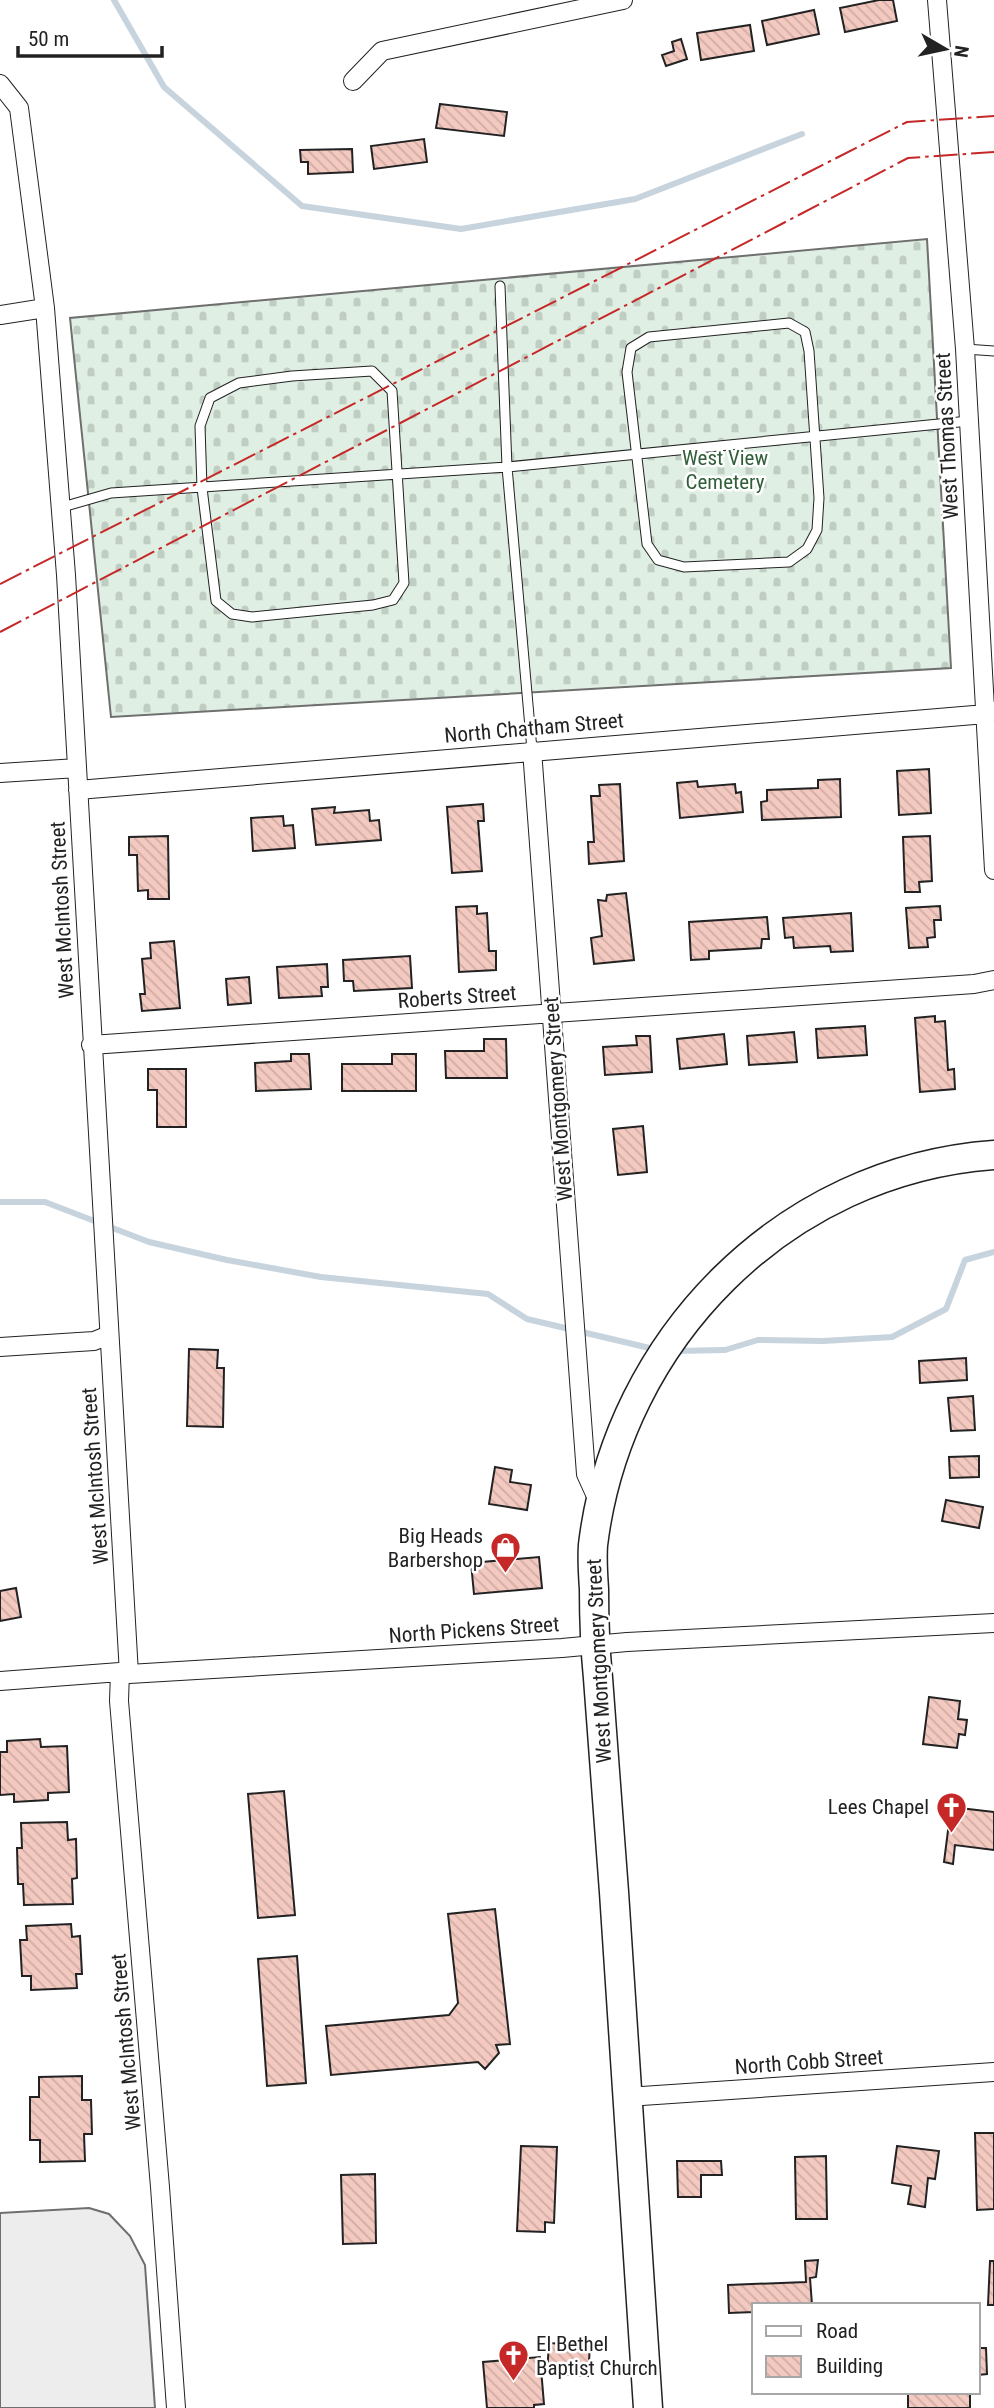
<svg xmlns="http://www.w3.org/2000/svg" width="994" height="2408" viewBox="0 0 994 2408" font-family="'Roboto Condensed',sans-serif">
<defs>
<pattern id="cemetery-stones" width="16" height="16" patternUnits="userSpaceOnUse" patternTransform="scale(1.75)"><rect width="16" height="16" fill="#e0efe3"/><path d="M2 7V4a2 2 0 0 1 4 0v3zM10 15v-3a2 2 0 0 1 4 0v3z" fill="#c0cdc2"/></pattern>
<pattern id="building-back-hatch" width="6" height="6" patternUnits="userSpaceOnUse" patternTransform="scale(1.75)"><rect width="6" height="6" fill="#f3c9c0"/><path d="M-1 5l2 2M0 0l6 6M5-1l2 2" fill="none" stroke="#d0aca5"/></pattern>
</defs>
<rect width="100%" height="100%" fill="#fff"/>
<path fill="url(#cemetery-stones)" stroke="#6f6f6f" stroke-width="2" d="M927,239L951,668L111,717L70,318Z"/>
<path fill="#ededed" stroke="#6f6f6f" stroke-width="2" d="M89,2208L109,2214L130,2236L145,2265L155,2408H0V2213Z"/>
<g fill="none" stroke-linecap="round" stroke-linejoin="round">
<path stroke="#c7d3dd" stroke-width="6" d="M114,0L164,87L302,206L461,229L635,199L802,134
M0,1202H45L149,1242L227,1260L321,1277L488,1294L527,1319L658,1350
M675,1351L725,1350L758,1340L823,1341L892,1337L946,1309L965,1260L994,1252"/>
</g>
<path fill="url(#building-back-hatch)" stroke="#222" stroke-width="2" d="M879,0H893L897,21L845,32L840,8Z
M814,10L819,34L767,45L762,21Z
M750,25L754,51L701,60L697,33Z
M681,39L687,59L666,66L662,55L674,51L672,42Z
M440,104L507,112L504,136L436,128Z
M424,139L427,162L374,169L371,146Z
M352,149L353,172L308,174V162H301L300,150Z
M929,769L931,813L899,815L897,771Z
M840,779L841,817L762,820L761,802L767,801V790L818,788V780Z
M697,781L698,787L735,784L736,793L741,792L743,812L680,818L677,783Z
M620,784L624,861L589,864L588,842H594L591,796H600L599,785Z
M483,804L484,821H478L482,871L452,873L447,807Z
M335,807L334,813L369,810L370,821L379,820L381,840L316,845L312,809Z
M283,816L284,826L293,825L295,848L253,851L251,818Z
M168,836L169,899H148V890L138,891L137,855H129V837Z
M930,836L932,881L919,882L920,892H905L903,837Z
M626,893L634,960L594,964L591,938L602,936L598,900L606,901L607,895Z
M477,906V914L487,913L489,951H496V970L459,972L456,907Z
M940,906L941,920H934L935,937L927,938L928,947L909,948L906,908Z
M851,913L853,951L831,952L830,946L794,948L793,937L785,938L783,918Z
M767,917L769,939H762L761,948L709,951V959L691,960L689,922Z
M174,941L180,1008L142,1011L140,994H145L142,959L151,958L150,943Z
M410,956L412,988L354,991L353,981H344L343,960Z
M327,964L328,987H321L322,996L279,998L277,967Z
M249,977L251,1003L228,1005L226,979Z
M935,1016V1022L945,1021L948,1070L954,1069L955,1089L920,1092L915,1018Z
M865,1026L867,1055L818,1058L816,1029Z
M794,1032L797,1062L749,1065L747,1036Z
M724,1034L727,1064L680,1069L677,1039Z
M636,1036H650L652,1072L605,1075L603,1047L637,1045Z
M484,1039H506L507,1078H446L445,1051H484Z
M291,1054H309L311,1089L256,1091L255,1063L291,1061Z
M392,1054H416V1091H342V1064H392Z
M148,1069H186V1127H157V1090H148Z
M643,1126L647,1172L618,1175L613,1129Z
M189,1349L218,1350L217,1368H224L223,1427L187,1426Z
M966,1358L967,1380L920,1383L919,1361Z
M973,1396L975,1430L951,1431L948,1398Z
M979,1456V1477L950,1478L949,1457Z
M495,1467L512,1470L510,1482L531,1485L527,1510L489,1504Z
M946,1500L983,1507L979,1528L942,1521Z
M539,1557L542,1588L474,1594L471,1563Z
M16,1588L21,1617L0,1621V1591Z
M929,1697L960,1701L958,1719L967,1720L965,1735L959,1734L957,1748L923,1744Z
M40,1739L41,1747L67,1746L69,1792L48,1793V1800L14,1802V1794L0,1795V1752H7V1741Z
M284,1791L295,1915L258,1918L248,1794Z
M951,1807L994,1812V1850L955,1845L953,1864L944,1862Z
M67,1822L68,1840L76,1839L77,1878L72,1879L73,1904L24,1905L23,1884H18L17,1848H22L21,1823Z
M495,1909L510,2044L496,2045L499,2053L485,2069L478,2062L331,2075L326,2026L449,2015L458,2003L448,1914Z
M71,1924L72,1937L80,1936L82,1974H76L77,1988L31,1990V1976H22L20,1940H27L26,1926Z
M297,1956L306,2083L267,2086L258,1959Z
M82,2076V2100H91L92,2134H84L85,2161L40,2162V2140H30V2097H39V2077Z
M975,2133H994V2209L977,2210Z
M521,2146L557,2147L554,2223L545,2222V2232L517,2231Z
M897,2146L939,2151L935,2179L928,2178L925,2207L908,2204L911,2186L892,2183Z
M826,2156L827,2219H796L795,2157Z
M677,2161H721L722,2175H701V2197H678Z
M375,2174L376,2243L343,2244L341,2175Z
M818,2260L816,2277L810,2278L812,2305H754V2312L729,2313L728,2285L806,2282L805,2261Z
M990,2261H994V2305H988Z
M549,2343L590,2346L588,2376L547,2374Z
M978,2348H986L987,2374L978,2375Z
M540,2357L544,2404L534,2405V2408H487L483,2362Z
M908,2392H970V2408H908Z"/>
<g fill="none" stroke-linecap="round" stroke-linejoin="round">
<defs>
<path id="lane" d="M789,323L805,332L809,351L819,498L817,530L807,549L789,562L684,567L658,560L647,544L627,372L631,348L649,337Z
M965,349L994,351
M372,371L392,391L404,583L393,600L373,605L252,617L232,614L216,601L202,488L200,426L210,398L239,383L292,376Z
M59,508L111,493L507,467L500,286
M532,750L507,467L969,421"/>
<path id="street" d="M937,0L965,349L994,870
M353,81L382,51L623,0
M0,84L19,108L45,308L66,575L129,1674
M0,315L45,308
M532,750L586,1474L600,1505
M0,773L77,768
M78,790L986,714L994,711
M91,1045L974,984L994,980
M0,1347L94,1341L109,1335
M120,1672L119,1701L160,2187L176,2408
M0,1681L120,1672L129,1674L562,1648L627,1642L994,1623
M627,2097L994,2072"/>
<path id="primary" d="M648,2408C637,2236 625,2064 614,1892C609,1820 603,1749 598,1678C595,1648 594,1619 594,1589C593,1575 592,1559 593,1545C618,1339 784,1170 994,1155"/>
</defs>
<use href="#lane" stroke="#222" stroke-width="11"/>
<use href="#street" stroke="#222" stroke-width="20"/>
<use href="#primary" stroke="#222" stroke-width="31"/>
<use href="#lane" stroke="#fff" stroke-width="9"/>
<use href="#street" stroke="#fff" stroke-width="18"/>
<use href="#primary" stroke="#fff" stroke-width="28"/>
<path stroke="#c62828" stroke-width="2" stroke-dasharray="24 5 3.5 5" stroke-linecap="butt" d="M0,584L907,122L994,116
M0,632L908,158L994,152"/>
</g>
<defs>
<symbol id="shop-pin" viewBox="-11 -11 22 30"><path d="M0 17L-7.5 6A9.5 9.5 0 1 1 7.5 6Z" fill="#c62828" stroke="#fff"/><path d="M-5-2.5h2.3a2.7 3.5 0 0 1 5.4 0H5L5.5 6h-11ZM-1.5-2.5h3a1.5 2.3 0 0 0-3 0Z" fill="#fff"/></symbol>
<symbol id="church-pin" viewBox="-11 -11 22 30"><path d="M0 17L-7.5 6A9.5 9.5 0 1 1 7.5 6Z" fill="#c62828" stroke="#fff"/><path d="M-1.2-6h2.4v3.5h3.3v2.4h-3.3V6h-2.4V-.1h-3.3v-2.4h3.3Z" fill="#fff"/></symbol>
</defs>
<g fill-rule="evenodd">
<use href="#shop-pin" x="488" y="1530" width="35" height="47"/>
<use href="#church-pin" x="934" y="1790" width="35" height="47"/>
<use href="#church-pin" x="496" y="2338" width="35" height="47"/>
</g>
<g text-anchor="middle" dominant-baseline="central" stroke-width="5" stroke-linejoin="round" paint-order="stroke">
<g font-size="21" fill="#222" stroke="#fff">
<text transform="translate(947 436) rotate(-93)">West Thomas Street</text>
<text transform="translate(534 728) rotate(-5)">North Chatham Street</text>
<text transform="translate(62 910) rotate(-93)">West McIntosh Street</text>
<text transform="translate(457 997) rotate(-4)">Roberts Street</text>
<text transform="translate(558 1099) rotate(-94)">West Montgomery Street</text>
<text transform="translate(95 1476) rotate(-94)">West McIntosh Street</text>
<text transform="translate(474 1630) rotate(-4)">North Pickens Street</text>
<text transform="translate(599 1661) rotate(-93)">West Montgomery Street</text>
<text transform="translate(126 2042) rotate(-95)">West McIntosh Street</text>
<text transform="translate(809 2062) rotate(-4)">North Cobb Street</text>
</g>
<g font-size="21" fill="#2f5e38" stroke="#fff">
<text x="725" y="458">West View<tspan x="725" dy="24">Cemetery</tspan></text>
</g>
<g font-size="21" fill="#222" stroke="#fff" text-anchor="end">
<text x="483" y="1536">Big Heads<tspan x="483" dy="24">Barbershop</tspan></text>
<text x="929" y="1807">Lees Chapel</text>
<text x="536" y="2344" text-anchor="start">El Bethel<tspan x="536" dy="24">Baptist Church</tspan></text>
</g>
</g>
<rect x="752" y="2303" width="228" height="91" fill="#ffffff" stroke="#a7a7a7" stroke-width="2"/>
<rect x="766" y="2326" width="35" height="10" fill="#ffffff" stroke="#a7a7a7" stroke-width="2"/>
<text x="816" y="2338" font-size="21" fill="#222222">Road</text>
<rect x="766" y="2356" width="35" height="21" fill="url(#building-back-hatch)" stroke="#a7a7a7" stroke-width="2"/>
<text x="816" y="2373" font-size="21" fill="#222222">Building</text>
<g transform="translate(945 49) rotate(99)" stroke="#ffffff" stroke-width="5" paint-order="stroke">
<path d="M0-5L12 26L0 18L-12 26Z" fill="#222222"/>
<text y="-10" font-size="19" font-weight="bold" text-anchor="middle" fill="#222222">N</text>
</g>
<path d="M18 46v10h144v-10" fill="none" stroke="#222222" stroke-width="3.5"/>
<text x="28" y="46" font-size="21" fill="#222222" stroke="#ffffff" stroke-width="5" paint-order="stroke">50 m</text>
</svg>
